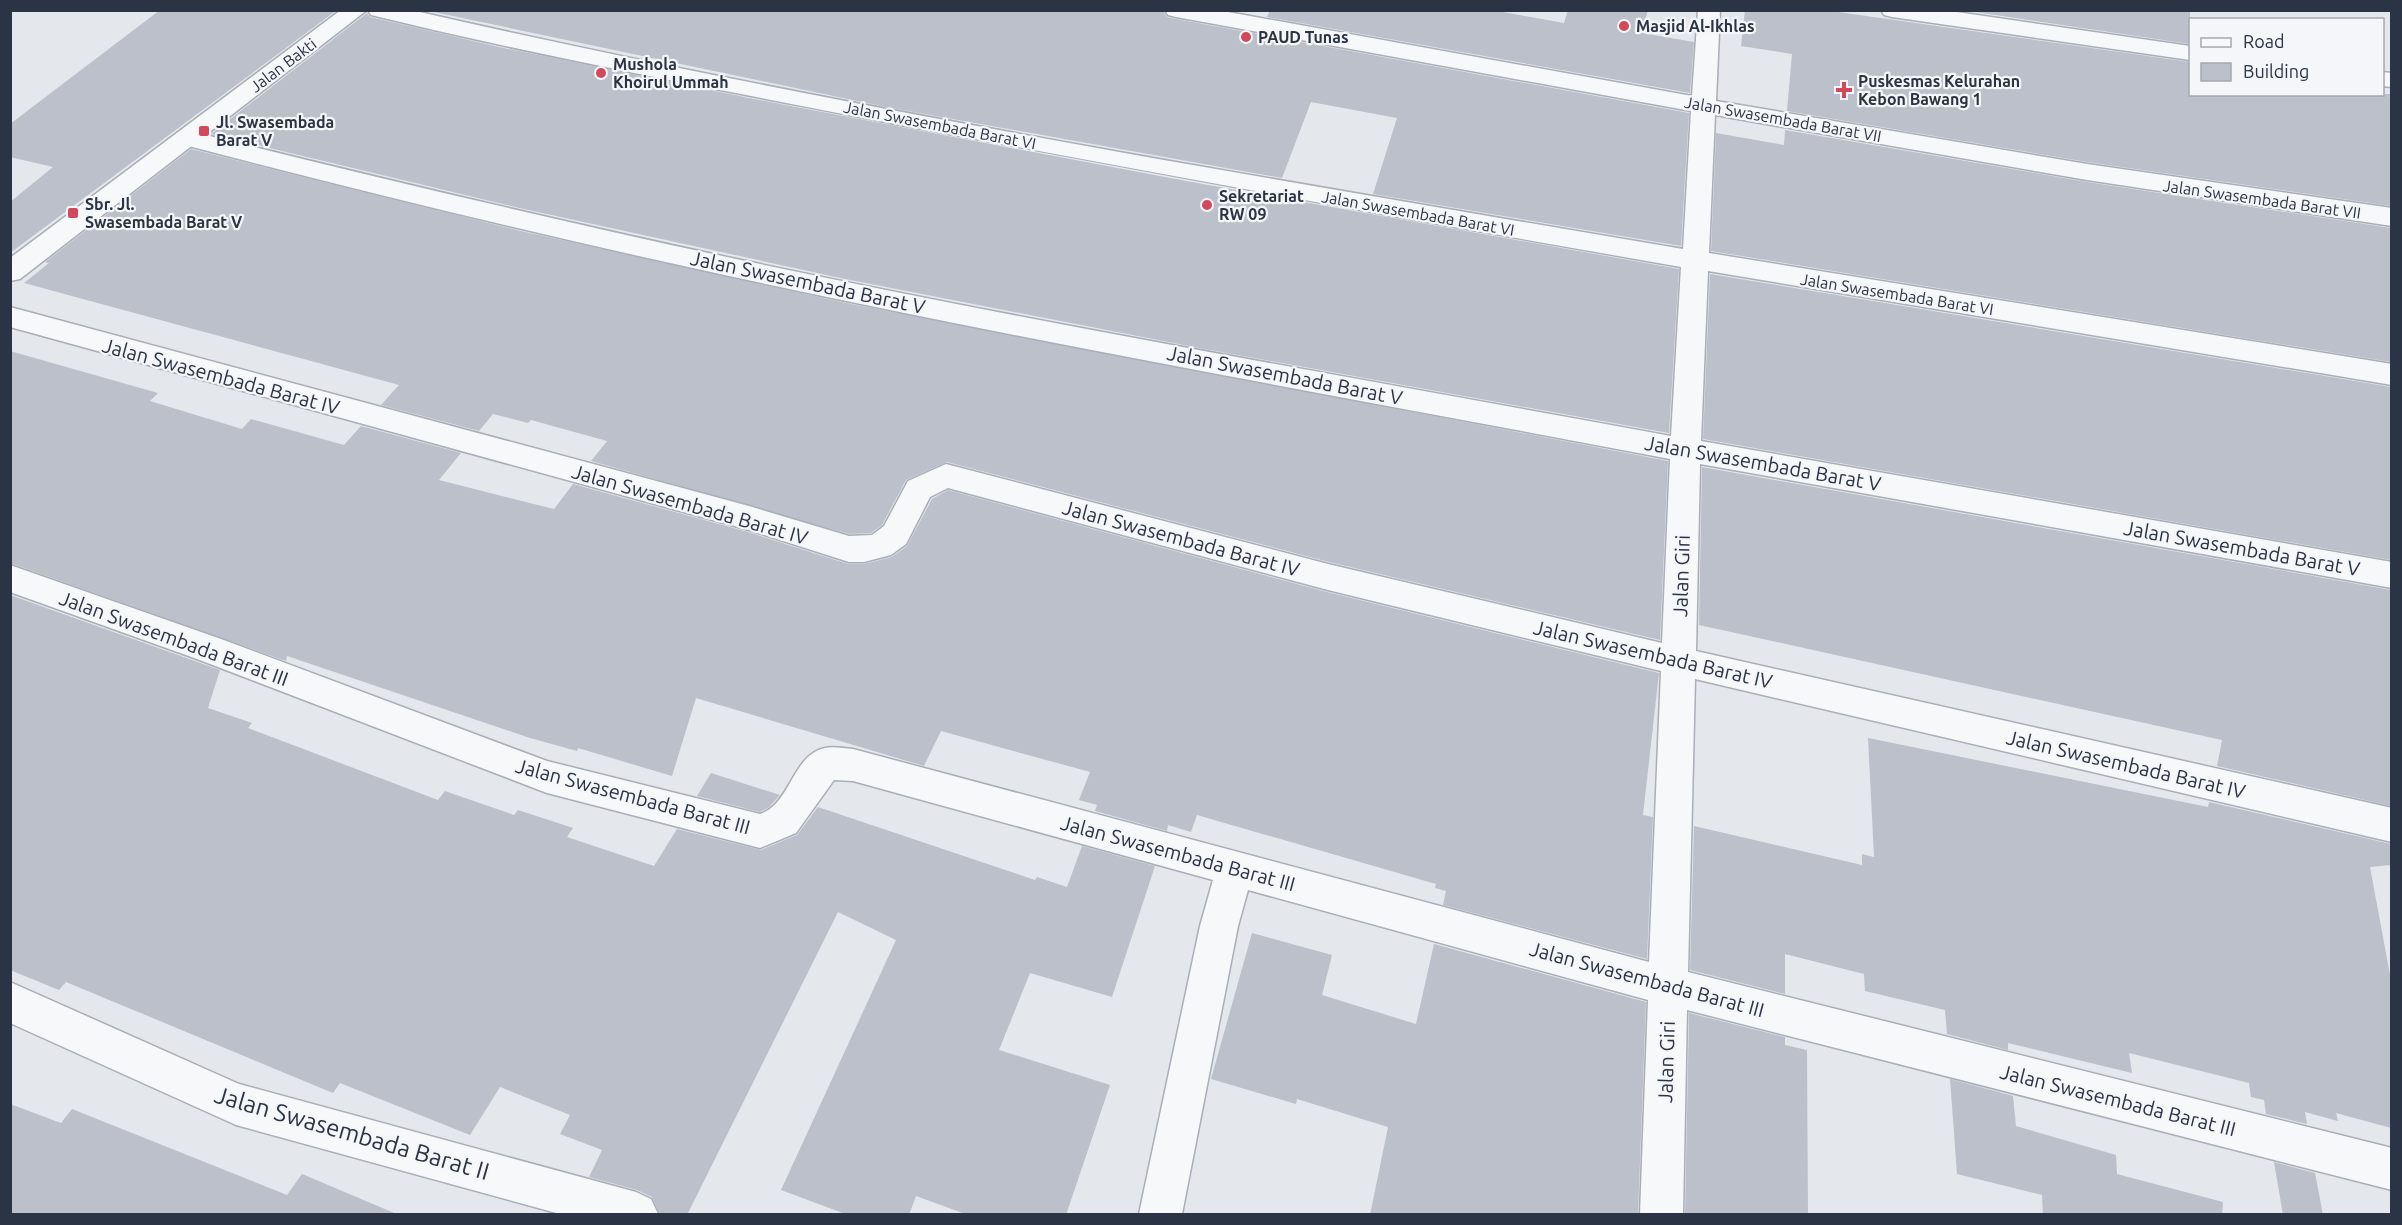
<svg xmlns="http://www.w3.org/2000/svg" width="2402" height="1225" viewBox="0 0 2402 1225" font-family="Ubuntu,sans-serif">
<rect width="100%" height="100%" fill="#e4e7ec"/>
<path fill="#bbc0ca" d="M160,10H337L10,253V202L53,167L10,157V124Z
M424,10L1163,11L1167,17L1176,19L1689,113L1681,246L1373,194L1397,118L1311,102L1282,178L886,107Z
M1270,10H1492L1564,23L1568,10H1648L1642,33L1694,42L1690,93L1267,17Z
M1745,10H1824L2190,62V94H2391V206L2087,162L1787,111L1792,54L1741,46Z
M1962,10H2190V44Z
M367,13L370,17L499,47L759,100L1186,181L1679,269L1669,433L1199,348L845,279L524,209L211,134Z
M1785,130L2087,182L2391,228V362L1711,251L1716,133L1784,145Z
M191,149L521,231L846,303L1668,461L1660,640L1329,562L947,462L906,480L882,525L871,533L849,534L591,461L607,441L531,420L528,423L493,414L479,431L381,405L399,385L24,283L49,263L45,262Z
M1710,274L2391,387V560L1703,439Z
M10,351L158,393L150,401L242,429L251,419L344,445L361,426L461,453L439,480L554,509L573,484L748,532L848,564H864L892,557L907,546L932,499L948,490L1327,592L1659,673L1643,815L1653,817L1647,959L1443,905L1446,891L1435,888L1436,884L1197,815L1191,832L1168,825L1167,831L1095,811L1097,805L1079,800L1090,772L941,731L924,766L696,698L672,776L578,748L577,751L530,738L287,656L286,661L10,563Z
M1702,467L2391,590V806L2217,766L2222,740L1699,625Z
M10,595L220,670L208,708L252,723L248,728L438,800L445,791L514,815L518,810L573,828L567,837L654,866L677,829L761,850L797,835L818,807L1035,880L1037,877L1067,887L1082,846L1155,866L1112,997L1030,973L999,1050L1110,1085L1066,1215H968L916,1196L909,1215H848L781,1190L896,940L838,912L687,1215H660L652,1197L637,1190L589,1177L602,1150L560,1134L570,1115L500,1087L470,1135L340,1083L333,1093L66,982L59,990L10,970Z
M1868,738L2208,807L2209,802L2391,844V865L2370,867L2391,980V1128L2336,1113L2338,1121L2305,1112L2307,1124L2266,1114L2264,1100L2251,1097L2249,1083L2129,1053L2132,1073L2008,1043V1050L1947,1034L1945,1010L1865,991L1864,974L1785,954V994L1690,970L1694,826L1862,865V854L1874,857Z
M711,773L780,795L769,807L760,812L697,796Z
M1252,933L1332,955L1322,995L1416,1024L1434,944L1646,1002L1638,1215H1370L1388,1127L1297,1099L1296,1104L1211,1079Z
M1689,1013L1785,1037V1045L1807,1050L1808,1215H1685Z
M1950,1079L2013,1096L2016,1126L2116,1155L2117,1174L2223,1202L2222,1215H2043L2042,1195L1957,1174Z
M10,1104L61,1123L72,1109L287,1195L302,1174L399,1215H10Z
M2274,1162L2315,1173L2323,1215H2283Z"/>
<g fill="none" stroke-linecap="round" stroke-linejoin="round">
<defs>
<path id="minor" d="M368,10H411C831,106 1258,177 1683,249L1691,111L1176,17L1168,15L1165,10H1217L1692,96L1698,10H1720L1716,101L2087,164L2392,208V226L2087,180L1715,115L1709,253L2392,364V385L1708,271L1701,441L2392,562V588L1700,464L1696,651L2392,808V842L1695,679L1688,972L2392,1148V1190L1687,1010L1683,1214H1640L1648,1000L1248,890L1238,926L1182,1214H1139L1200,926L1213,880L853,781L834,780L796,833L760,848L547,793L197,659L10,592V565L221,639L547,761L760,814C791,804 792,755 825,748C833,746 844,748 853,749L1649,962L1661,671L1328,590L948,488L930,497L906,544L891,555L864,562H849L749,530L10,327V307L749,506L849,536L872,535L884,526L908,481L946,464L1328,564L1662,643L1670,459C1356,399 1041,344 729,276C544,236 360,191 177,143L174,138L177,133L186,130C366,175 546,218 727,257C1040,324 1356,378 1671,436L1681,267C1417,221 1153,173 890,123C716,89 542,57 371,15Z
M1881,10H1943L2190,46V60L1892,17L1884,15Z
M2382,72L2392,73V87L2382,86Z
M10,982L239,1084L636,1192L651,1199L658,1214H560L236,1125L10,1023Z"/>
<path id="tertiary" d="M341,10H367L20,279L10,281V258Z"/>
</defs>
<use href="#minor" stroke="#a9aeb7" stroke-width="3"/>
<use href="#tertiary" stroke="#a9aeb7" stroke-width="3"/>
<use href="#minor" fill="#f7f8fa" fill-rule="evenodd"/>
<use href="#tertiary" fill="#f7f8fa" fill-rule="evenodd"/>
</g>
<g fill="#d1495b" stroke="#f4f6f9" stroke-width="2">
<circle cx="1624" cy="26" r="6"/>
<circle cx="1246" cy="37" r="6"/>
<circle cx="601" cy="73" r="6"/>
<path d="M1841 81h6v6h6v6h-6v6h-6v-6h-6v-6h6z"/>
<rect x="198" y="125" width="12" height="12" rx="3"/>
<circle cx="1207" cy="205" r="6"/>
<rect x="67" y="207" width="12" height="12" rx="3"/>
</g>
<g text-anchor="middle" dominant-baseline="central" stroke-width="4.5" stroke-linejoin="round" paint-order="stroke">
<g font-size="16" font-weight="bold" fill="#2b3445" stroke="#f4f6f9" text-anchor="start">
<text x="1636" y="26">Masjid Al-Ikhlas</text>
<text x="1258" y="37">PAUD Tunas</text>
<text x="613" y="64">Mushola<tspan x="613" dy="18">Khoirul Ummah</tspan></text>
<text x="1858" y="81">Puskesmas Kelurahan<tspan x="1858" dy="18">Kebon Bawang 1</tspan></text>
<text x="216" y="122">Jl. Swasembada<tspan x="216" dy="18">Barat V</tspan></text>
<text x="1219" y="196">Sekretariat<tspan x="1219" dy="18">RW 09</tspan></text>
<text x="85" y="204">Sbr. Jl.<tspan x="85" dy="18">Swasembada Barat V</tspan></text>
</g>
<g font-size="16" fill="#2b3445" stroke="#f4f6f9">
<text transform="translate(283 65) rotate(-37)">Jalan Bakti</text>
<text transform="translate(1783 119) rotate(10)">Jalan Swasembada Barat VII</text>
<text transform="translate(940 125) rotate(11)">Jalan Swasembada Barat VI</text>
<text transform="translate(2262 199) rotate(8)">Jalan Swasembada Barat VII</text>
<text transform="translate(1418 213) rotate(10)">Jalan Swasembada Barat VI</text>
<text transform="translate(1897 294) rotate(9)">Jalan Swasembada Barat VI</text>
</g>
<g font-size="20" fill="#2b3445" stroke="#f4f6f9">
<text transform="translate(808 282) rotate(12)">Jalan Swasembada Barat V</text>
<text transform="translate(1285 375) rotate(11)">Jalan Swasembada Barat V</text>
<text transform="translate(221 376) rotate(15)">Jalan Swasembada Barat IV</text>
<text transform="translate(1763 463) rotate(10)">Jalan Swasembada Barat V</text>
<text transform="translate(690 504) rotate(16)">Jalan Swasembada Barat IV</text>
<text transform="translate(1181 538) rotate(15)">Jalan Swasembada Barat IV</text>
<text transform="translate(2242 548) rotate(10)">Jalan Swasembada Barat V</text>
<text transform="translate(1681 576) rotate(-88)">Jalan Giri</text>
<text transform="translate(174 638) rotate(20)">Jalan Swasembada Barat III</text>
<text transform="translate(1653 654) rotate(13)">Jalan Swasembada Barat IV</text>
<text transform="translate(2126 764) rotate(13)">Jalan Swasembada Barat IV</text>
<text transform="translate(633 796) rotate(15)">Jalan Swasembada Barat III</text>
<text transform="translate(1178 853) rotate(15)">Jalan Swasembada Barat III</text>
<text transform="translate(1647 979) rotate(15)">Jalan Swasembada Barat III</text>
<text transform="translate(1666 1062) rotate(-88)">Jalan Giri</text>
<text transform="translate(2118 1100) rotate(14)">Jalan Swasembada Barat III</text>
</g>
<g font-size="24" fill="#2b3445" stroke="#f4f6f9">
<text transform="translate(352 1133) rotate(16)">Jalan Swasembada Barat II</text>
</g>
</g>
<rect width="2402" height="1225" fill="none" stroke="#2b3445" stroke-width="24"/>
<rect x="2189" y="18" width="195" height="78" fill="#f4f6f9" stroke="#a4a8b1" stroke-width="1.5"/>
<rect x="2201" y="38" width="30" height="9" fill="#f7f8fa" stroke="#a4a8b1" stroke-width="1.5"/>
<text x="2243" y="48" font-size="18" fill="#2b3445">Road</text>
<rect x="2201" y="63" width="30" height="18" fill="#bbc0ca" stroke="#a4a8b1" stroke-width="1.5"/>
<text x="2243" y="78" font-size="18" fill="#2b3445">Building</text>
</svg>
